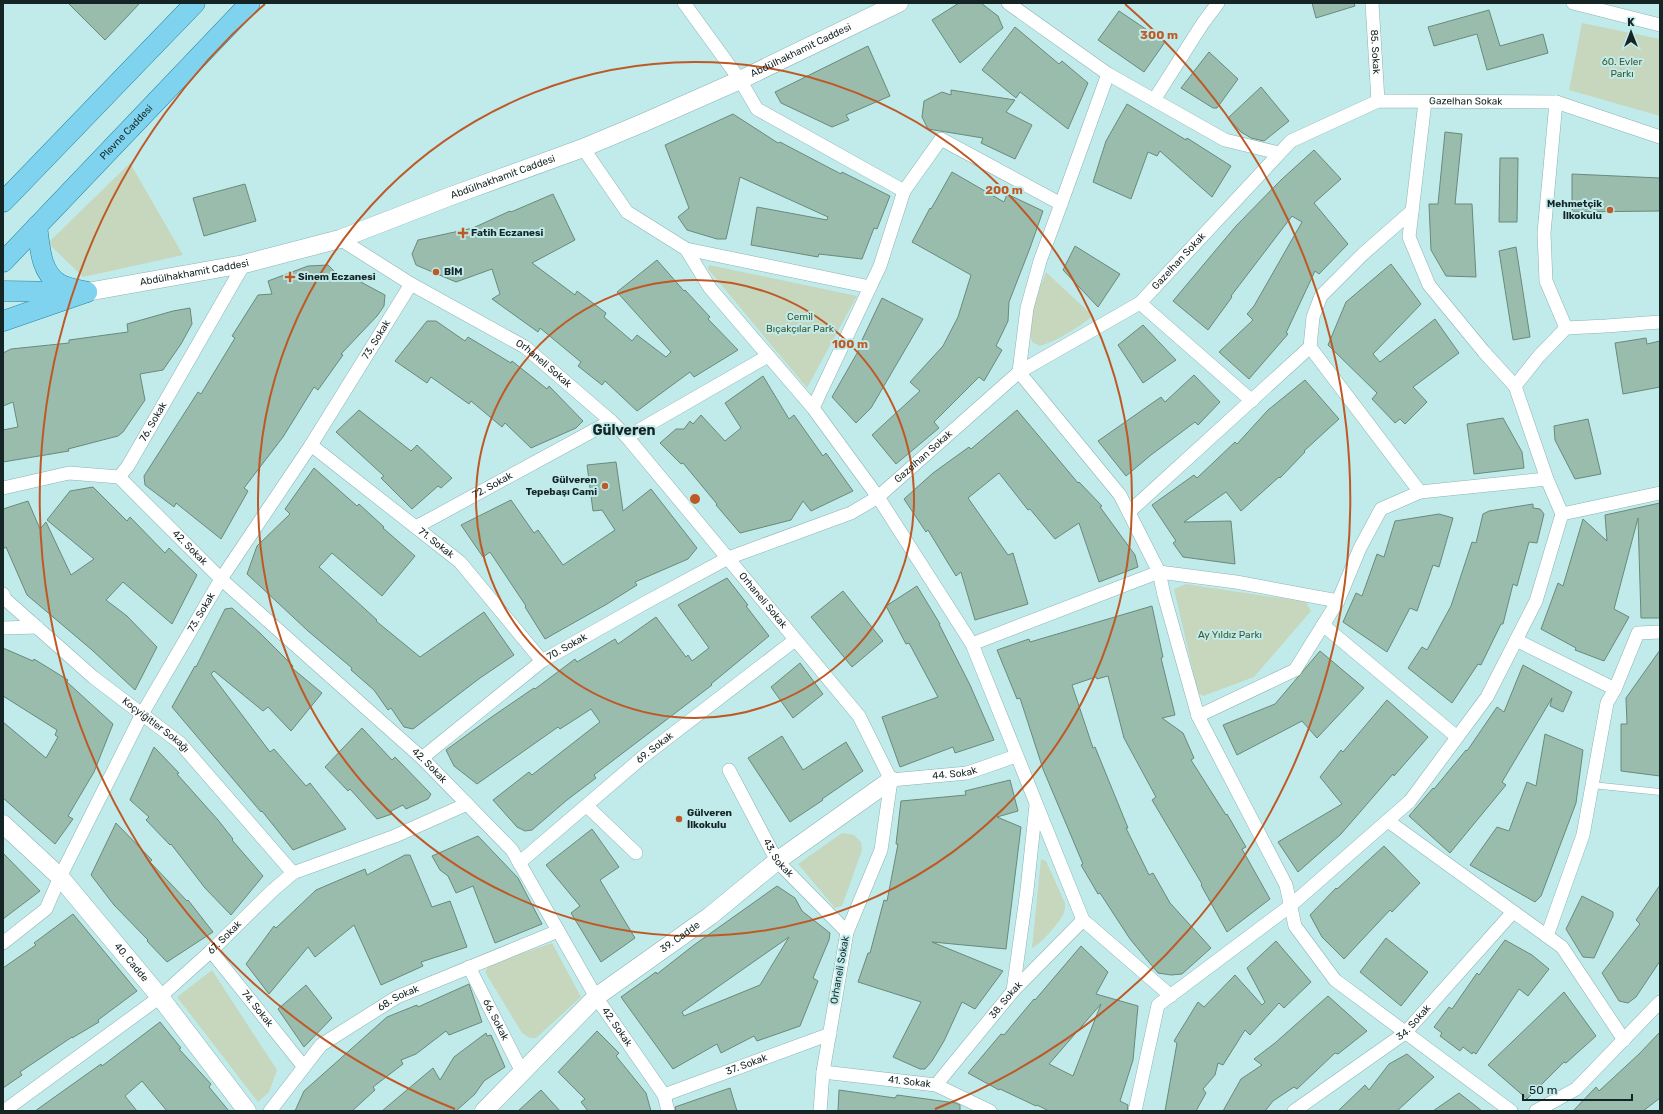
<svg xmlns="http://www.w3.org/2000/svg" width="1663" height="1114" viewBox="0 0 1663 1114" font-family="Rubik,sans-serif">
<rect width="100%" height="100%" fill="#c1ebeb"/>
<path fill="#c6d7bd" d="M1582,23L1660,39V116L1569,90Z
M130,163L183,255L83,277L48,243Z
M709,265L857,296L807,388L708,269Z
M1046,272L1093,316C1077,328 1059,340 1040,346L1032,342C1026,318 1038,294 1046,272Z
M1186,584L1306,602L1311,611L1254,677L1203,696L1198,693L1174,589Z
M842,833L854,835L861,842L862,850L842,906L835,908L798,864Z
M1041,859L1046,861L1065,903C1065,907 1065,911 1063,915C1058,924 1041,944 1032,948Z
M552,943L581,997L536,1038H530L522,1033L485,972L489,965Z
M212,970L277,1070L269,1092L258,1102L177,997Z"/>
<path fill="#9abcac" stroke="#698a7b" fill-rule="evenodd" d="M68,3H140L105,40Z
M959,3H981L998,16L1003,28L960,63L932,20Z
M1312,3H1354L1355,6L1316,18Z
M1489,10L1500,46L1543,34L1548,53L1487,70L1477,34L1434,46L1428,27Z
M1119,11L1165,42L1144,72L1098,40Z
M1015,27L1059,64L1062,61L1088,83L1068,129L1020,92L1016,98L982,70Z
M868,46L890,96L846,115L849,120L832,127L781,103L775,92Z
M1209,52L1238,79L1217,108H1213L1181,88Z
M1261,87L1289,121L1264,141L1251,138L1241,132L1228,118Z
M951,90L1015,100L1006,112L1032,125L1015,159L981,143L983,138L928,129L922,117L924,101L942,92L951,95Z
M1127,104L1186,140L1187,138L1231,166L1212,197L1160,151L1157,156L1148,152L1131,199L1093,182L1106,141Z
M733,114L778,143L780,142L841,174L842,172L890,196L877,229L874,228L862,259L819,254L818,257L751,245L757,207L827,220L828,217L740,177L726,239H717L687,230L678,217L689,208L665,145Z
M1445,132L1462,134L1455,204H1472L1476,277L1446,276L1431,250L1429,204H1438Z
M1314,150L1341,179L1314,203L1348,244L1319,274L1315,271L1286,333L1288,334L1249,379L1219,352L1253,320L1247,314L1254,306L1302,222L1292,216L1231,296L1232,297L1208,330L1173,301L1236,226L1281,180Z
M1500,158H1518L1517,222H1499Z
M952,172L1004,202L1007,194L1043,211L1030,248L1009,302L1008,321L996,346L1002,350L984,381L979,377L934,422L939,428L896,464L872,435L920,391L910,382L943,346L958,317L971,275L912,242L930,208L931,209Z
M1572,174L1660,178V211L1572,212Z
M245,184L256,221L204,236L193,198Z
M553,194L575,240L532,263L575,295L577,291L606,313L604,317L632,341L637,335L666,357L671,352L617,292L657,260L684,291L685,290L710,317L708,319L738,350L694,377L690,372L637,411L605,381L602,385L578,366L581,362L540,328L538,332L492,299L500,294L492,269L456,282L416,265L412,254L418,240L473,228L510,211L511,212Z
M1075,246L1120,274L1098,307L1063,270Z
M1516,247L1530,337L1513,340L1499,251Z
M1391,264L1421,304L1373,354L1380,362L1435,319L1459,353L1413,387L1427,402L1405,424L1400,419L1395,423L1372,399L1377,393L1328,345L1346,302Z
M328,265L343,280L346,274L385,295L384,306L377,316L341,354L343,355L318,390L314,387L283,437L244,488L248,491L221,539L176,503L174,507L145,485L144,476L198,392L201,394L235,338L232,336L258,295L272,294L268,281L308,266Z
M882,298L923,319L871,408L856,423L832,397L864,341L862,340Z
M190,308L192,324L181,344L163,370L140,374L145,400L123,432L118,436L68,449L69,451L3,462V430L18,427L13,402L3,406V353L11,349L69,343V340L128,332L127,324L173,311Z
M427,321H436L465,341L468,337L511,363L512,361L547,389L549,386L583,421L576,428L531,448L505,423L502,427L471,401L469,404L431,377L427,383L395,361Z
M1143,325L1176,360L1143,383L1118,345Z
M1646,338L1647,344L1660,341V387L1623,394L1615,343Z
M1194,375L1220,402L1198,425L1195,422L1151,455L1126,476L1098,441L1161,397L1165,402Z
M763,376L789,419L794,415L823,456L826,453L853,491L811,511L803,501L791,520L740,533L716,505L717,504L683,463L681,464L660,443L676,429H684L690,421L693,424L701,415L725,441L741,428L725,403Z
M1305,380L1339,419L1304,451L1305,452L1280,478L1279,477L1241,511L1226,492L1184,522L1231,521L1235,564L1183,557L1173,543L1176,541L1152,505L1194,475L1197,478L1235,442L1237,444L1268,410Z
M359,410L411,451L417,445L452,478L441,488L438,486L412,509L381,478L384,476L336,432Z
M1017,410L1078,483L1079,482L1102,506L1100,507L1135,555L1138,567L1099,582L1079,523L1055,539L1030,509L1028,510L999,473L968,498L1008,555L1013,553L1028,604L975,620L961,572L956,576L928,530L926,532L904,499L933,473L969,447L971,449Z
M1503,418L1522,452L1524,468L1474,474L1467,424Z
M1588,419L1601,474L1575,479L1555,440L1554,426Z
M616,462L623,511L651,489L697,548L688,559L635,582L637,585L607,604L545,639L525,607L526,606L490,552L483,557L461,525L511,500L534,533L538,530L563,565L615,530L602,510L593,511L587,465Z
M314,468L357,506L359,504L384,527L383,528L415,556L382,596L332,553L319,567L377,620L376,621L420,657L484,612L514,655L480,678L413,729L404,727L391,708L388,710L374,690L351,670L352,668L308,631L247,574L257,546L290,514L285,509Z
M93,487L127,521L130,517L165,553L169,548L197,575L172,624L123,582L106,600L127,616L157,647L135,690L92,650L27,595L6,547L3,549V509L28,501L40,529L46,522L71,575L94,559L47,520L70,491Z
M1660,503V618H1641L1638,518L1614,609L1629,617L1604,661L1575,650L1576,648L1541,629L1558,583L1563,586L1583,519L1607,541L1605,515Z
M1533,504V508L1540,509L1544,514L1537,543L1529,542L1517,586L1513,584L1503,624H1501L1481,665L1478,664L1452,703L1408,668L1422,647L1427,650L1451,606L1472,542L1476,543L1483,514L1489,511Z
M1439,514L1453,518L1439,567L1433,565L1417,611L1410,608L1387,652L1343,622L1356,593L1362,596L1377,554L1384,557L1395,521Z
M727,578L748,605L746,606L769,636L711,684L712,685L594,775L596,778L567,800L532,830L525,831L517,827L493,800L529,772L532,775L600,722L591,709L560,729L558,727L477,784L454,766L446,750L493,716L534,688L535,689L575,659L577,662L615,639L618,644L656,617L686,657L688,655L692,661L709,648L678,605Z
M917,586L940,624H939L970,685L994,740L955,753L953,747L900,767L882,717L938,697L909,643L906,644L886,606Z
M843,591L883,641L852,667L811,617Z
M1152,606L1163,657L1161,658L1175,715L1162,718L1183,733L1194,758L1191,760L1226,815L1227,814L1246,847L1242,849L1270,899L1227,932L1201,885L1202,884L1152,800L1156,797L1124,738L1108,676L1097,679L1096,677L1072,685L1093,748L1095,747L1128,828H1126L1149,875L1153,873L1170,903L1211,948L1182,974L1171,975L1158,973L1130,939L1100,893L1098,894L1081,865L1083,864L1043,769L1020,698L1017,699L997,650L1029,639L1030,642Z
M232,608L260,633L293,666L292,668L322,693L291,731L268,707L263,711L214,671L211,674L270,752L274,749L306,786L310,783L346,829L293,850L262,811L261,812L172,707L195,666L196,667L225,609Z
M3,648L33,661L34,659L68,680L67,682L113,724L94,772L68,816L73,819L55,844L3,798V722L46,758L58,737L55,735L57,730L3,696Z
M1660,650V776L1621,771V724H1627L1626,698Z
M1320,651L1364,688L1317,738L1302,721L1237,755L1223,725L1275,704Z
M800,663L823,694L793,718L771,687Z
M1523,665L1572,692L1563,712L1550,706L1552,698L1502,782L1506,785L1450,853L1409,816L1433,788L1434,789L1466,750L1467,751L1497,707L1504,712Z
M1387,700L1428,737L1394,776L1393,774L1341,834L1298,872L1278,842L1342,804L1320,777L1341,750L1343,752Z
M362,728L392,760L395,757L431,794L428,799L406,809L403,805L391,811L392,814L377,819L350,789L348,791L325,767Z
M1545,734L1583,750L1576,803L1541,896L1535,902L1470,865L1497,827L1509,831L1527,782L1536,786Z
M782,736L803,770L846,742L863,771L822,799L823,800L790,822L748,758Z
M154,747L179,773L177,774L218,820L233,839L232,840L263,876L231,915L205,888L171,844L170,845L146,820L149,817L130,800Z
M1010,780L1018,811L997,817L1021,827L1006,949L932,942L1003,971L975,1009L962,1002L944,1041L932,1061L925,1069H920L893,1057L921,1002L858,982L868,953H870L884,900L887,901L898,844H896L901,801L966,795L965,791Z
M116,823L152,860L150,862L187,901L188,900L213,932L167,962L147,941L148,940L114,905L91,875Z
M592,829L619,867L600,880L635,938L601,962L571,913L580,906L546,865Z
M478,836L518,878L542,924L495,943L473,886L456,893L448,876L440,870L432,856Z
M1384,846L1420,883L1392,912L1390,910L1344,959L1322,937L1310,915L1336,888L1337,889Z
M3,853L40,891L3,919Z
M405,855H410L432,907L450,901L467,947L421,962L423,966L381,985L354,925L315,957L308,947L269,994L246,964L274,926L276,928L316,890L365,869L367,875Z
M1660,885V961L1636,997L1628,1003L1619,1001L1602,973L1640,924L1636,920Z
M777,886L795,898L802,911L830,933L829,940L813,978L818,981L800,1026L757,1041L754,1036L721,1053L717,1044L673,1069L621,997L656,972L657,974L694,945ZM789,937L760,985L684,1016L682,1012Z
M1582,896L1613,912V916L1594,958L1583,957L1566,929Z
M73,914L137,991L98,1020L99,1022L72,1038V1037L20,1072L22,1075L3,1088V968L36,945L34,943Z
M1386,938L1428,972L1401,1006L1360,972Z
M1505,940L1532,955L1549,969L1528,996L1519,989L1476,1054L1473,1052L1472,1054L1463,1047L1460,1051L1440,1036L1442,1033L1434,1027L1449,1007L1452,1009L1477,973L1479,975Z
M1276,941L1311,982L1284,1008L1279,1003L1250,1035L1245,1030L1223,1065L1218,1063L1215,1075L1203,1089L1206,1093L1196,1111H1165L1177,1043L1174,1041L1198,1002L1204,1007L1235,975L1262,1005L1265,1002L1247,968Z
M1081,946L1108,972L1096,994L1138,1006L1133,1060L1120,1101L1128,1105L1127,1111H1049L1037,1105L1036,1106L1000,1089L999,1090L968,1073L1001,1034L1004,1035L1034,999L1035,1000ZM1101,1004L1073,1076L1049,1064Z
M469,984L482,1022L449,1035L446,1031L416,1054L401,1060L403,1064L373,1087L375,1090L352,1111H295L304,1091L387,1017L417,1005L418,1007Z
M306,985L332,1018L304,1047L278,1009Z
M1564,992L1596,1036L1566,1063L1564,1062L1527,1099L1488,1065Z
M1328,996L1367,1031L1338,1054L1335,1053L1297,1089L1294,1087L1273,1101L1265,1111H1223L1241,1079L1262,1065L1254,1059L1275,1043Z
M160,1022L181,1048L179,1049L211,1084L209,1087L229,1111H167L142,1081L125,1096L137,1111H35L101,1064L102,1066Z
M597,1031L619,1053L616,1056L646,1093L651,1111H588L581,1102L585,1099L558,1072Z
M1660,1032V1098L1643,1111H1573L1596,1087L1599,1091L1639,1054Z
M486,1033L487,1036L491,1035L505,1067L484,1081L475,1094L456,1111H382L433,1068L440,1080L454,1057Z
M1407,1054L1434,1077L1397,1111H1338L1365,1085L1369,1090L1389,1064Z
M730,1088L737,1111H676L675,1107Z
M541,1090L560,1111H518Z
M839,1090L895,1098L897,1095L956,1103L960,1105V1111H838Z
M1459,1093L1482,1111H1433Z"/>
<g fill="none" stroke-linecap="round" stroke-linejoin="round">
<defs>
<path id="lane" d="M1592,785L1660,792"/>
<g id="street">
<path d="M684,3L740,80L757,109L904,191L880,266L813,408"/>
<path d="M1008,3L1108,74L1225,140L1279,153"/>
<path id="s1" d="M1372,3L1378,101"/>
<path d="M1573,3L1660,25"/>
<path d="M1154,100L1203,23L1218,3"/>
<path d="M1425,102L1409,237L1429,285L1484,352L1515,386"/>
<path d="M1556,102L1544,233L1546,281L1566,328L1539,356L1515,386L1547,479L1562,514"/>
<path d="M583,148L627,212L686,249L710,288L813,408L878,497L972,644L1083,920L1171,996"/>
<path d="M904,191L941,139L1061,204L1040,261L1027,308L1019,372L1120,495L1159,572L1164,595L1198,716L1286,885L1295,926L1335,980L1511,1111"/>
<path d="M1061,204L1108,74"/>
<path d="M1412,211L1363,254L1321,296L1313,317L1310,347L1420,492"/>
<path id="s2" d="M340,239L411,284L525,347L611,421L627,437L859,716L891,780L881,850L847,932L823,1072L820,1111"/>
<path d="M686,249L870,287"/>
<path d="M1140,303L1252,401"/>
<path d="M1566,328L1606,326L1660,322"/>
<path d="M627,437L768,356"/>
<path id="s3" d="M311,445L460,562L542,661"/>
<path id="s4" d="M119,477L221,579L422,758L512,850L596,997L664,1095L668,1111"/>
<path id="s5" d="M3,488L69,473L119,477L128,466L244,264"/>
<path d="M1129,512L1310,347"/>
<path id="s6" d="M416,527L611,421"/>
<path id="s7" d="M3,594L5,599L93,677L180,743L293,873"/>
<path d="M1323,625L1457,737"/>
<path d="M3,628L37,627"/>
<path d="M1516,640L1615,689"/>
<path d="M972,644L1159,572L1236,582L1338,601"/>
<path d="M1198,716L1295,670L1338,601L1360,548L1381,509L1420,492L1547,479"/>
<path id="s8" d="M422,758L542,661L643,604L728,558L851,513L878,497L1019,372L1140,303L1291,141L1378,101L1556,102L1660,137"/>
<path id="s9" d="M729,770L777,861L847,932"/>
<path id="s10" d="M891,780L967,773L1016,756"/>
<path d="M587,806L636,853"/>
<path d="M1388,821L1562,947L1624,1040"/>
<path id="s11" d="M519,863L644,756L795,640"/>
<path d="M1547,936L1583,835L1607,703L1615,689L1638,633L1660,632"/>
<path id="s12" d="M3,943L46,909L60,877L142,714L221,579L311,445L411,284"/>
<path id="s13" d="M211,951L304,1067"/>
<path id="s14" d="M469,967L522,1072"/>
<path d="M1013,991L1027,890L1036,805"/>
<path id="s15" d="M823,1072L936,1085L990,1111"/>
<path id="s16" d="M936,1085L1013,991L1083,920"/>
<path id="s17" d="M664,1095L830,1034"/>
<path id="s18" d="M4,1111L160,997L211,951L272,891L293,873L395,836L467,804"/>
<path id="s19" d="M270,1111L321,1045L397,997L558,931"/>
<path d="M1135,1111L1158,1005L1290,906L1410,801L1487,697L1536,601L1562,514L1660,493"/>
<path id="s20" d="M1294,1111L1405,1033L1513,912"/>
<path d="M1536,1111L1576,1089L1660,1002"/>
</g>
<g id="secondary">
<path id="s21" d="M87,292L244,264L340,239L451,196L583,148L645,122L740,80L899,3"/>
<path id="s22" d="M3,824L60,877L160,997L247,1111"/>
<path id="s23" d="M484,1111L596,997L710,916L777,861L891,780"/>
</g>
<g id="primary">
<path d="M3,202L195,3"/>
<path d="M37,226C40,246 40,271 58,283C65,288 79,290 87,292"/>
<path id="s24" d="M3,262L250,3"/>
<path d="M3,291L71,292"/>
<path d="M3,321L87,292"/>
</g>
</defs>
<use href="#lane" stroke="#8bb3b3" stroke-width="7"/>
<use href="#street" stroke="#8bb3b3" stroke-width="14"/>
<use href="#secondary" stroke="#8bb3b3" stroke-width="19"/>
<use href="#primary" stroke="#2283a0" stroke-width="21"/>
<use href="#lane" stroke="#fff" stroke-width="6"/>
<use href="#street" stroke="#fff" stroke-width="13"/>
<use href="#secondary" stroke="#fff" stroke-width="18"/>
<use href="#primary" stroke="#7fd3ee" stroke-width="20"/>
</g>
<g fill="none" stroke="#be5925" stroke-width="2">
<circle cx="695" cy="499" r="219"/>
<circle cx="695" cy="499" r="437"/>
<path d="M455 1109A656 656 0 0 1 265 4M1125 4A656 656 0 0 1 935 1109"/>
</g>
<g fill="#be5925" stroke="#c1ebeb" stroke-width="1.5">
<circle cx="1610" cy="210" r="4"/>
<path d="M461 227h4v4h4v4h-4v4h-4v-4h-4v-4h4z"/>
<circle cx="436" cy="272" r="4"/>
<path d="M288 271h4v4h4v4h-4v4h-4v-4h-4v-4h4z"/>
<circle cx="605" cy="486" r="4"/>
<circle cx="679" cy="819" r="4"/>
</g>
<g text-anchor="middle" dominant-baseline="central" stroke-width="4" stroke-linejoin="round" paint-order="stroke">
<g font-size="10" fill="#152525" stroke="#c1ebeb">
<text stroke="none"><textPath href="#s21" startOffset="757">Abdülhakhamit Caddesi</textPath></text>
<text stroke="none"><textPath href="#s1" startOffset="49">85. Sokak</textPath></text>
<text stroke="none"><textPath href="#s8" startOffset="1262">Gazelhan Sokak</textPath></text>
<text stroke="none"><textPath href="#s24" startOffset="179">Plevne Caddesi</textPath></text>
<text stroke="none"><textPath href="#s21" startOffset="433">Abdülhakhamit Caddesi</textPath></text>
<text stroke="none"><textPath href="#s8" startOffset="914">Gazelhan Sokak</textPath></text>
<text stroke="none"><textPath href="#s21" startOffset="109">Abdülhakhamit Caddesi</textPath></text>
<text stroke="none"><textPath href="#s12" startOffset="714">73. Sokak</textPath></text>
<text stroke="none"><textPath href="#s2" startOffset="239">Orhaneli Sokak</textPath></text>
<text stroke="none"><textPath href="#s5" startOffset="183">76. Sokak</textPath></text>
<text stroke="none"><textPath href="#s8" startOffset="590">Gazelhan Sokak</textPath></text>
<text stroke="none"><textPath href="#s6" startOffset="87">72. Sokak</textPath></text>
<text stroke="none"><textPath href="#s3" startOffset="159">71. Sokak</textPath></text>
<text stroke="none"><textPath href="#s4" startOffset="100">42. Sokak</textPath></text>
<text stroke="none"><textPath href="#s2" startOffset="563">Orhaneli Sokak</textPath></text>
<text stroke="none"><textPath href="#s12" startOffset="390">73. Sokak</textPath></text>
<text stroke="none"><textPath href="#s8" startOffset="183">70. Sokak</textPath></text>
<text stroke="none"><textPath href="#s7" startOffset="202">Koçyiğitler Sokağı</textPath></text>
<text stroke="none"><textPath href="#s11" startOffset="178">69. Sokak</textPath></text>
<text stroke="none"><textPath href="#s4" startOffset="424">42. Sokak</textPath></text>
<text stroke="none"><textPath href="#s10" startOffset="64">44. Sokak</textPath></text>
<text stroke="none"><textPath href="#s9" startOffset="101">43. Sokak</textPath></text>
<text stroke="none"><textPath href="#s18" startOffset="281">67. Sokak</textPath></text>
<text stroke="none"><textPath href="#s23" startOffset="263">39. Cadde</textPath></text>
<text stroke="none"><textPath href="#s22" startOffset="189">40. Cadde</textPath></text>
<text transform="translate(840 970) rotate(-80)">Orhaneli Sokak</text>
<text stroke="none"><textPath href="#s19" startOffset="174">68. Sokak</textPath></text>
<text stroke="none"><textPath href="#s16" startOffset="110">38. Sokak</textPath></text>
<text stroke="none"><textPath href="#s13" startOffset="74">74. Sokak</textPath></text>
<text stroke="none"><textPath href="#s14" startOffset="59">66. Sokak</textPath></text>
<text stroke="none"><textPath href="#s20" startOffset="149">34. Sokak</textPath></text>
<text stroke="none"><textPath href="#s4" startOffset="748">42. Sokak</textPath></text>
<text stroke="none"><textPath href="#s17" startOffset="88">37. Sokak</textPath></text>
<text stroke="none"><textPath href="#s15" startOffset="87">41. Sokak</textPath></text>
</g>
<g font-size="10" fill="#3e582f" stroke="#c1ebeb">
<text x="1622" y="62">60. Evler<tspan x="1622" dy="12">Parkı</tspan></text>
<text x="800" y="317">Cemil<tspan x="800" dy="12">Bıçakçılar Park</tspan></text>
<text x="1230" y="635">Ay Yıldız Parkı</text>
</g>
<g font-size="10" font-weight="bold" fill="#152525" stroke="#c1ebeb" text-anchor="start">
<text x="1602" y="204" text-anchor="end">Mehmetçik<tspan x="1602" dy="12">İlkokulu</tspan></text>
<text x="471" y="233">Fatih Eczanesi</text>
<text x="444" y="272">BİM</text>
<text x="298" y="277">Sinem Eczanesi</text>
<text x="597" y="480" text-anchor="end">Gülveren<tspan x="597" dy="12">Tepebaşı Cami</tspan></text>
<text x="687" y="813">Gülveren<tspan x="687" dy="12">İlkokulu</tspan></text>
</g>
<g font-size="14" font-weight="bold" fill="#152525" stroke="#c1ebeb">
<text x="624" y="430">Gülveren</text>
</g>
</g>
<circle cx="695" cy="499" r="6" fill="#be5925" stroke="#c1ebeb" stroke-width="2"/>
<g font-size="12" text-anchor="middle" font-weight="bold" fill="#be5925" stroke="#c1ebeb" stroke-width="4" stroke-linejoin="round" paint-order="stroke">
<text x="1159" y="39">300 m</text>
<text x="1004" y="194">200 m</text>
<text x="850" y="348">100 m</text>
</g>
<rect width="1663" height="1114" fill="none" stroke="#152525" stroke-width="8"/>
<g transform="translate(1631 32)" stroke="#c1ebeb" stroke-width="3" paint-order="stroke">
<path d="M0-3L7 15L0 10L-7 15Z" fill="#152525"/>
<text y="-6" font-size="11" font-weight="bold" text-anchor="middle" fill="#152525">K</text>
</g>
<path d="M1523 1094v6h109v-6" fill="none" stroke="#152525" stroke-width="2"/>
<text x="1529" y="1094" font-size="12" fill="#152525" stroke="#c1ebeb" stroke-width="3" paint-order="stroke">50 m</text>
</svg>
